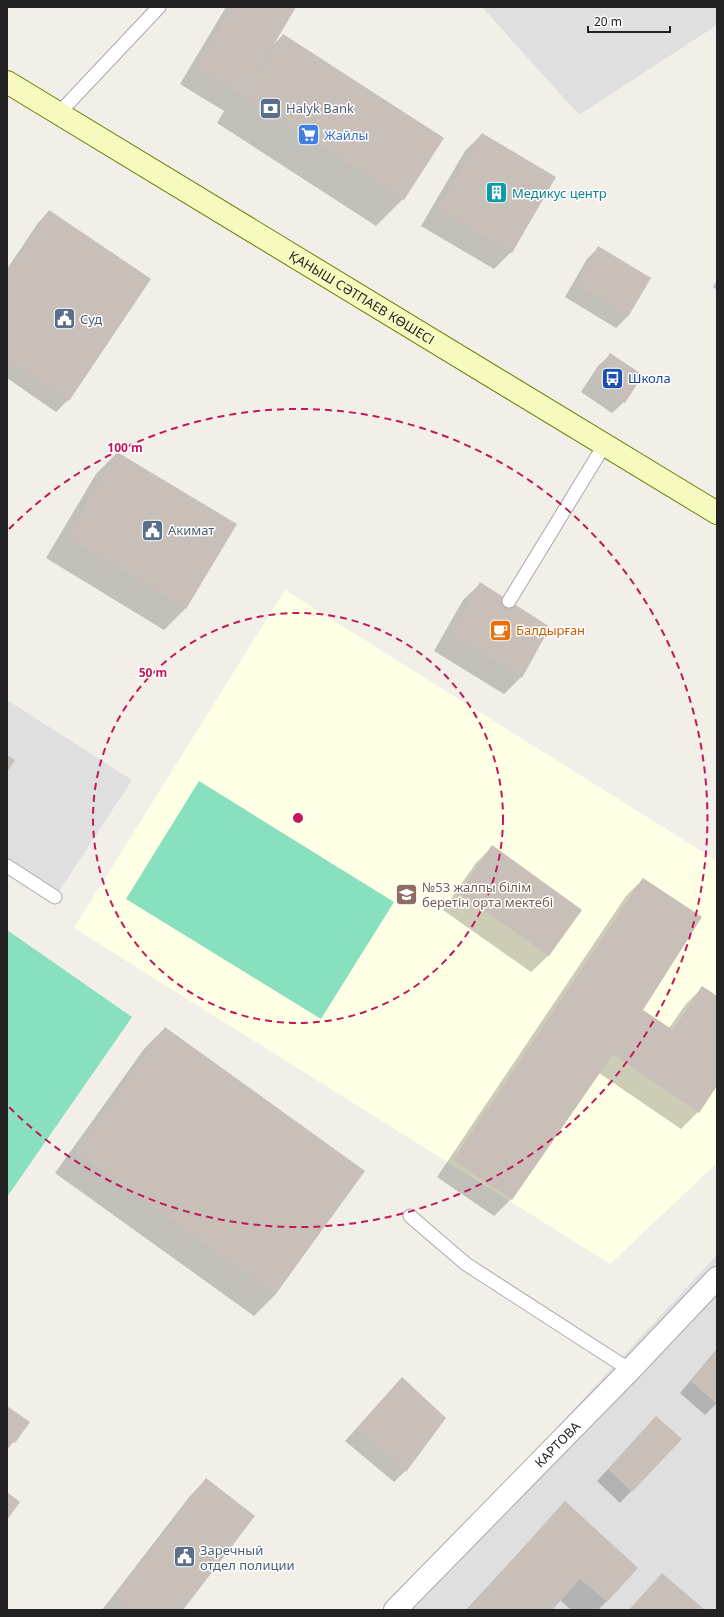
<svg xmlns="http://www.w3.org/2000/svg" width="724" height="1617" viewBox="0 0 724 1617" font-family="'Noto Sans',sans-serif">
<rect width="100%" height="100%" fill="#f2efe9"/>
<path fill="#e0dfdf" d="M482,7H717V25L579,115Z
M7,700L132,780L55,897L7,866Z
M717,1255V1610H387Z"/>
<path fill="#ffffe5" d="M285,590L717,861V1163L610,1264L74,928Z"/>
<path fill="#88e0be" d="M199,781L394,902L321,1019L126,899Z
M7,930L132,1017L7,1197Z"/>
<path fill="#0003" d="M226,7H295L274,44L283,35L403,199L376,226L217,123L224,111L180,84Z
M482,134L511,252L494,269L421,226L465,151Z
M49,211L150,279L68,400L56,412L7,378V269L38,223Z
M598,248L628,316L616,328L565,297L587,259Z
M717,280V290L713,287Z
M610,355L624,402L612,413L581,392L598,366Z
M117,453L236,525L185,609L164,630L46,558L96,474Z
M480,584L549,627L521,677L504,694L434,651L463,600Z
M492,847L581,910L548,956L531,972L443,910L476,863Z
M643,879L642,1010L669,1028L686,1004L703,987L717,997V1084L698,1112L681,1129L599,1073L511,1199L494,1216L437,1177L626,896Z
M165,1028L363,1171L275,1295L254,1316L55,1173L144,1049Z
M717,1349V1403L705,1415L680,1393Z
M391,1390L405,1471L394,1482L345,1441Z
M7,1407L28,1423L7,1450Z
M645,1429L680,1439L620,1503L597,1481Z
M206,1479L182,1610H102L190,1496Z
M565,1503L637,1568L606,1602L598,1610H571L560,1600L551,1610H466Z
M662,1574L703,1610H629Z"/>
<path fill="#c7bfb8" d="M231,7H296L251,83L283,34L444,138L404,200L196,67Z
M482,133L556,177L512,253L437,209Z
M49,210L151,279L69,401L7,359V273Z
M598,246L651,278L628,317L576,285Z
M610,353L643,375L625,403L592,380Z
M117,452L237,524L186,609L66,537Z
M480,582L550,627L522,678L450,634Z
M7,755L15,760L7,772Z
M492,845L582,910L549,956L459,893Z
M643,878L702,917L643,1010L673,1030L702,986L717,996V1086L699,1113L613,1054L512,1200L453,1160Z
M165,1027L365,1171L275,1295L76,1152Z
M717,1350V1404L691,1381Z
M402,1377L446,1418L406,1472L356,1429Z
M7,1406L30,1422L15,1443L7,1438Z
M656,1416L682,1439L632,1492L608,1469Z
M206,1478L255,1516L183,1610H129L114,1598Z
M7,1492L20,1502L7,1520Z
M565,1501L638,1568L607,1602L580,1579L552,1610H467Z
M662,1573L705,1610H629Z"/>
<g fill="none" stroke-linecap="round" stroke-linejoin="round">
<defs>
<path id="lane" d="M60,112L159,7
M509,601L605,444
M7,866L55,897
M410,1216L466,1264L630,1370"/>
<g id="street">
<path id="s1" d="M395,1610L630,1370L717,1278"/>
</g>
<g id="secondary">
<path id="s2" d="M7,82L717,513"/>
</g>
</defs>
<use href="#lane" stroke="#a9a9a9" stroke-width="15"/>
<use href="#street" stroke="#a9a9a9" stroke-width="24"/>
<use href="#secondary" stroke="#707d05" stroke-width="24"/>
<use href="#lane" stroke="#fff" stroke-width="13"/>
<use href="#street" stroke="#fff" stroke-width="22"/>
<use href="#secondary" stroke="#f7fabf" stroke-width="22"/>
</g>
<g fill="none" stroke="#c2185b" stroke-width="2" stroke-dasharray="7 5">
<circle cx="298" cy="818" r="205"/>
<path d="M9 529A409 409 0 1 1 9 1107"/>
</g>
<defs>
<symbol id="bank-square" viewBox="-11 -11 22 22"><rect x="-9" y="-9" width="18" height="18" rx="4" fill="#5c6f8a" stroke="#fff"/><path d="M-6-4H6V4H-6ZM0-2.3a2.3 2.3 0 1 0 0 4.6a2.3 2.3 0 1 0 0-4.6Z" fill="#fff"/></symbol>
<symbol id="supermarket-square" viewBox="-11 -11 22 22"><rect x="-9" y="-9" width="18" height="18" rx="4" fill="#3f7fe0" stroke="#fff"/><path d="M-6-5.5h2.5l.6 2H6L4.5 2H-2.5L-4.4-4H-6ZM-1.5 3.2a1.3 1.3 0 1 0 .1 0ZM3 3.2a1.3 1.3 0 1 0 .1 0Z" fill="#fff"/></symbol>
<symbol id="building-square" viewBox="-11 -11 22 22"><rect x="-9" y="-9" width="18" height="18" rx="4" fill="#0f9aa8" stroke="#fff"/><path d="M-4-6H4V6H1V3H-1V6H-4ZM-2.5-4.3h1.7v1.8h-1.7ZM.8-4.3h1.7v1.8H.8ZM-2.5-1h1.7V.8h-1.7ZM.8-1h1.7V.8H.8Z" fill="#fff"/></symbol>
<symbol id="civic-square" viewBox="-11 -11 22 22"><rect x="-9" y="-9" width="18" height="18" rx="4" fill="#5c6f8a" stroke="#fff"/><path d="M-.6-6.5H3V-4.5H.6V-3L4-1V1h2V6H-6V1h2V-1L-.6-3ZM-1.2 2.5V6h2.4V2.5Z" fill="#fff"/></symbol>
<symbol id="bus-square" viewBox="-11 -11 22 22"><rect x="-9" y="-9" width="18" height="18" rx="4" fill="#1a4fb4" stroke="#fff"/><path d="M-5-6H5V4H4V6H2V4H-2V6H-4V4H-5ZM-3.5-4V0h7V-4ZM-3.5 1.2v1.5H-2V1.2ZM2 1.2v1.5H3.5V1.2Z" fill="#fff"/></symbol>
<symbol id="cafe-square" viewBox="-11 -11 22 22"><rect x="-9" y="-9" width="18" height="18" rx="4" fill="#e8710a" stroke="#fff"/><path d="M-5.5-4.5H6V0H3Q3 3.5 0 3.5H-2.5Q-5.5 3.5-5.5 0ZM3-3.2v2h1.7v-2ZM-6 4.5H4V6H-6Z" fill="#fff"/></symbol>
<symbol id="school-square" viewBox="-11 -11 22 22"><rect x="-9" y="-9" width="18" height="18" rx="4" fill="#8d6e63" stroke="#fff"/><path d="M0-5L7-2L0 1L-7-2ZM-4 1L0 2.5L4 1V4Q0 6-4 4Z" fill="#fff"/></symbol>
</defs>
<g fill-rule="evenodd">
<use href="#bank-square" x="258" y="96" width="25" height="25"/>
<use href="#supermarket-square" x="296" y="122" width="25" height="25"/>
<use href="#building-square" x="484" y="180" width="25" height="25"/>
<use href="#civic-square" x="52" y="306" width="25" height="25"/>
<use href="#bus-square" x="600" y="366" width="25" height="25"/>
<use href="#civic-square" x="140" y="518" width="25" height="25"/>
<use href="#cafe-square" x="488" y="618" width="25" height="25"/>
<use href="#school-square" x="394" y="882" width="25" height="25"/>
<use href="#civic-square" x="172" y="1544" width="25" height="25"/>
</g>
<g text-anchor="middle" dominant-baseline="central" stroke-width="3" stroke-linejoin="round" paint-order="stroke">
<g font-size="13" fill="#4e5e75" stroke="#fff" text-anchor="start">
<text x="286" y="108">Halyk Bank</text>
<text x="80" y="319">Суд</text>
<text x="168" y="530">Акимат</text>
<text x="200" y="1550">Заречный<tspan x="200" dy="15">отдел полиции</tspan></text>
</g>
<g font-size="13" fill="#366cbe" stroke="#fff" text-anchor="start">
<text x="324" y="135">Жайлы</text>
</g>
<g font-size="13" fill="#0d838f" stroke="#fff" text-anchor="start">
<text x="512" y="193">Медикус центр</text>
</g>
<g font-size="13" fill="#222" stroke="#fff">
<text stroke="none"><textPath href="#s2" startOffset="415">ҚАНЫШ СӘТПАЕВ КӨШЕСІ</textPath></text>
<text stroke="none"><textPath href="#s1" startOffset="232">КАРТОВА</textPath></text>
</g>
<g font-size="13" fill="#164399" stroke="#fff" text-anchor="start">
<text x="628" y="378">Школа</text>
</g>
<g font-size="13" fill="#c56008" stroke="#fff" text-anchor="start">
<text x="516" y="630">Балдырған</text>
</g>
<g font-size="13" fill="#785e54" stroke="#fff" text-anchor="start">
<text x="422" y="887">№53 жалпы білім<tspan x="422" dy="15">беретін орта мектебі</tspan></text>
</g>
</g>
<circle cx="298" cy="818" r="6" fill="#c2185b" stroke="#fff" stroke-width="2"/>
<g font-size="12" text-anchor="middle" font-weight="bold" fill="#c2185b" stroke="#fff" stroke-width="3" stroke-linejoin="round" paint-order="stroke">
<text x="125" y="452">100 m</text>
<text x="153" y="677">50 m</text>
</g>
<rect width="724" height="1617" fill="none" stroke="#222222" stroke-width="16"/>
<path d="M588 26v6h82v-6" fill="none" stroke="#222222" stroke-width="2"/>
<text x="594" y="26" font-size="12" fill="#222222" stroke="#ffffff" stroke-width="3" paint-order="stroke">20 m</text>
</svg>
